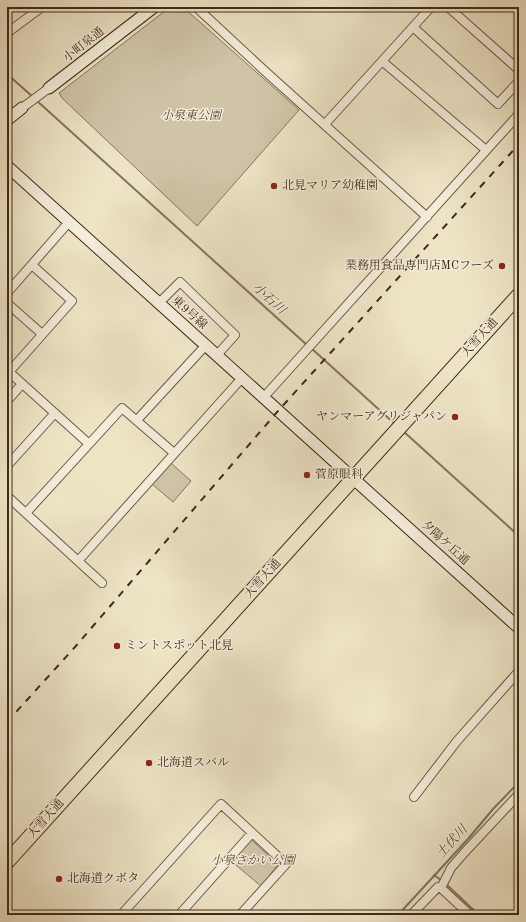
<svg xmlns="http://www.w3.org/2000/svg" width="526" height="922" viewBox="0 0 526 922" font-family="'Old Standard TT','Noto Serif JP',serif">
<rect width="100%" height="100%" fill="#ede4c6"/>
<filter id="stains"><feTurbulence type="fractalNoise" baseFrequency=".005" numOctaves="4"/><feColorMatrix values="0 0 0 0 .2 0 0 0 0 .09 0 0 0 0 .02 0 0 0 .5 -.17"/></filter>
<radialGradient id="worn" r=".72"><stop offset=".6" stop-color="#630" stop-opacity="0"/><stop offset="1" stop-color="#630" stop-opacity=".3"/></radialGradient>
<path fill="#d0c4a8" stroke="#8a765e" d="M170,7H183L299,110L197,226L62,98L59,93Z
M171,463L191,481L173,502L152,484Z
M251,839L278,865L261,886L231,861Z"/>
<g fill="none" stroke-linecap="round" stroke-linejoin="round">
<path stroke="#86735b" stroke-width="2" d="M7,74L33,97
M36,100L307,345
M311,348L395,424
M403,431L519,536
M434,875L441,880
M447,885L479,915
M398,915L468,839L493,809L519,782"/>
<defs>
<path id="street" d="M196,7L267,73L427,217
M448,7L519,70
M413,27L498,104L519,81
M7,33L42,7
M382,61L486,150
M22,108L49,88
M325,124L431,7
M7,293L69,222
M7,303L42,334
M159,303L180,282L235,335L217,355
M7,370L88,443
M9,372L72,301L32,265
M264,397L519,114
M7,401L22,384
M137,420L206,345
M7,466L55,413
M7,496L102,583
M26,513L122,408L174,453
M78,561L242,378
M414,797L457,741L519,671
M441,888L451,868L464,853L519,794
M121,915L221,804L286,864L240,915
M179,915L252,833
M411,915L438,887L441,888L470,915"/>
<path id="secondary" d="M49,88L154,7
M7,120L22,108
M7,166L519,628"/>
<path id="highway" d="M7,862L519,295"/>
</defs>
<use href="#street" stroke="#6e5841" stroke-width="10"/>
<use href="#secondary" stroke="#432915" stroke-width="13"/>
<use href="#highway" stroke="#432915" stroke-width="16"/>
<use href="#street" stroke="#f3edda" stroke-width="8"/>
<use href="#secondary" stroke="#f3edda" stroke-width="11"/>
<use href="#highway" stroke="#ede4c6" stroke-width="14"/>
<path stroke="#432915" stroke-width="2" stroke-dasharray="7 7" stroke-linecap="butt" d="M7,722L75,647L278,411L519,144"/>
</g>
<g fill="#8f2418" stroke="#f3edda" stroke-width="1.5">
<circle cx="274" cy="186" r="4"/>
<circle cx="502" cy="266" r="4"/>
<circle cx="455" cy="417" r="4"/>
<circle cx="307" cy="475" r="4"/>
<circle cx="117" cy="646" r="4"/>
<circle cx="149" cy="763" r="4"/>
<circle cx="59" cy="879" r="4"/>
</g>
<g text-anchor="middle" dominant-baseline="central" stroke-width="3" stroke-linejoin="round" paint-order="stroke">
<g font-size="12" fill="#432915" stroke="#f3edda">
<text transform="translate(84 45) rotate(-38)">小町泉通</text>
<text transform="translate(189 313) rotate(42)">東9号線</text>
<text transform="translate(480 338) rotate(-48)">大雪大通</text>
<text transform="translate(445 543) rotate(42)">夕陽ケ丘通</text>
<text transform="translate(263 579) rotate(-48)">大雪大通</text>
<text transform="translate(46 819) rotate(-48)">大雪大通</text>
</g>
<g font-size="12" font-style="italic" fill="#5f4832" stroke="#f3edda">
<text x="191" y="116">小泉東公園</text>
<text x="253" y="861">小泉さかい公園</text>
</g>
<g font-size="12" fill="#432915" stroke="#f3edda" text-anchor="start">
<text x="282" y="186">北見マリア幼稚園</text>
<text x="494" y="266" text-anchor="end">業務用食品専門店MCフーズ</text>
<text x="447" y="417" text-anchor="end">ヤンマーアグリジャパン</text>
<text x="315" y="475">菅原眼科</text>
<text x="125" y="646">ミントスポット北見</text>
<text x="157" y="763">北海道スバル</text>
<text x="67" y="879">北海道クボタ</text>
</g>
<g font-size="13" font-style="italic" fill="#654e38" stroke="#f3edda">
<text transform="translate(269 299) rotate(42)">小石川</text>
<text transform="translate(452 842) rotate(-48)">土伏川</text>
</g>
</g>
<rect width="526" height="922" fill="none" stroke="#ede4c6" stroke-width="24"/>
<rect x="8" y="8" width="510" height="906" fill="none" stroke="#432915" stroke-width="2"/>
<rect x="12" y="12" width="502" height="898" fill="none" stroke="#432915"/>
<rect width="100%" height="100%" filter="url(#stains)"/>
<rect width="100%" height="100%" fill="url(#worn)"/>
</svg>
